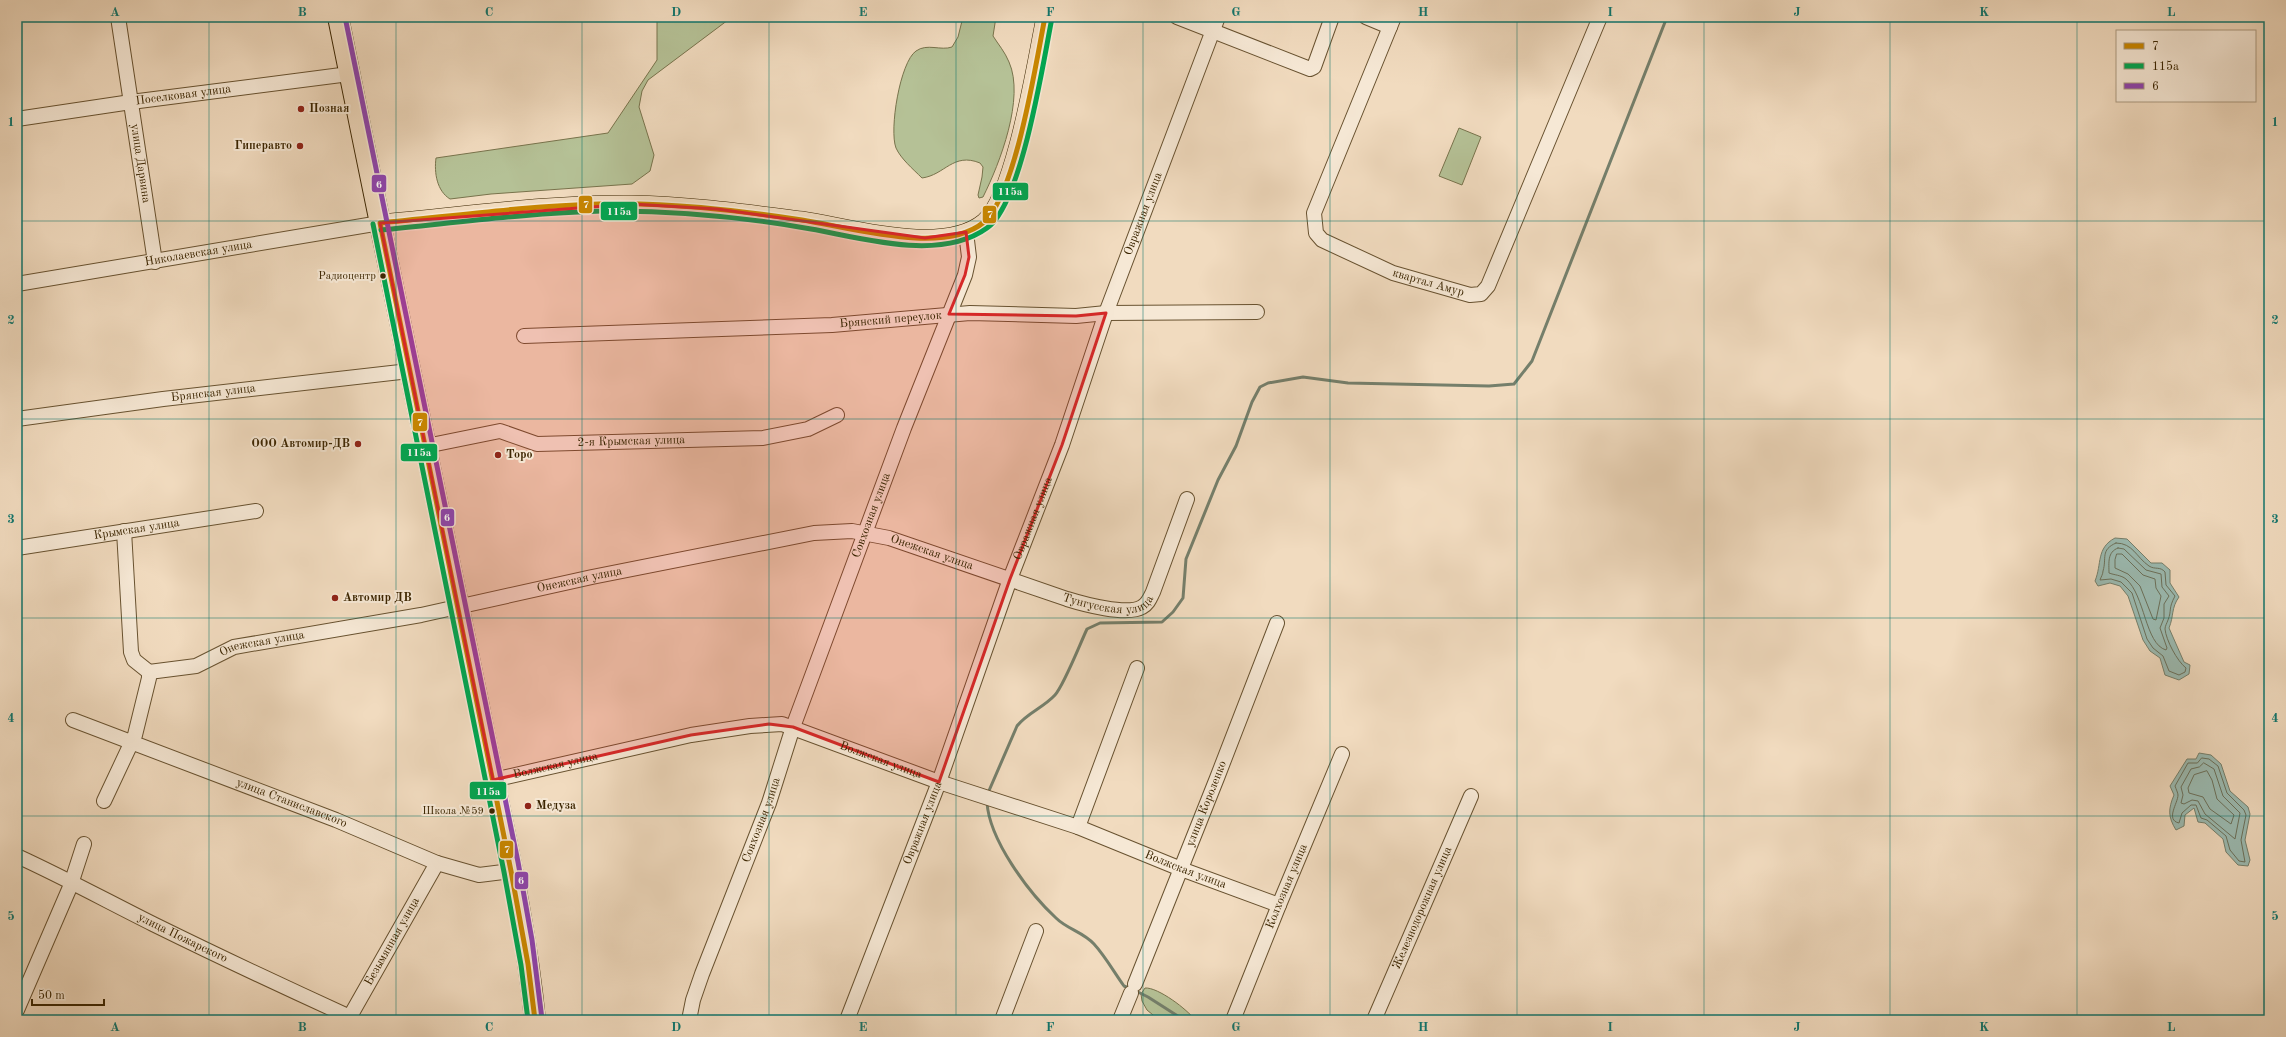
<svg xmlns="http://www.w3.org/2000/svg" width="2286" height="1037" viewBox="0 0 2286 1037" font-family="'Old Standard TT',serif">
<rect width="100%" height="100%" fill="#f1dbbf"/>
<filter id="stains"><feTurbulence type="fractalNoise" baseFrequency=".005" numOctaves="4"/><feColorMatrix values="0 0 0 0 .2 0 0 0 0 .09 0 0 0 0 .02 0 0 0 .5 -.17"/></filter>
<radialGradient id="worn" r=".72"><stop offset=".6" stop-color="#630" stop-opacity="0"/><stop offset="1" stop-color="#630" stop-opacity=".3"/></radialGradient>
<path fill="#b5c196" stroke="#78734c" d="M657,17H732L648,80L642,91L639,107L654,155L650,171L632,184L491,194L450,199C437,191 434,173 436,158L608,133L657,60Z
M963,17H996L993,36C998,44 1005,52 1009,62C1025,98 1000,163 983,197L979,198L978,195L982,177L983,167L980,163C953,152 945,175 922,178C913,169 901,159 896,148C889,130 900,62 916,51C927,43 941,51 952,47L958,37Z
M1459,128L1481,137L1462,185L1439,176Z
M1145,988C1158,987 1188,1010 1195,1020H1159L1147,1010L1142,1001L1141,994Z"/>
<path fill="#9bbbb2" stroke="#757f6b" d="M2115,538L2127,539L2151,563H2162L2170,570V583L2179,597C2171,608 2174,616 2169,628L2184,662L2190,665L2189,674L2179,680L2165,675L2160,658L2150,651L2143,640L2128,596L2120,586L2110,583L2098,586L2095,581C2102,564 2096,548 2115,538Z
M2199,753L2211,755L2221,764L2230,791L2248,807L2250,814L2245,840L2250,860L2248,866L2238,865L2226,852L2223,839L2205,823L2198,822L2194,808L2185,815L2184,826L2176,830C2168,817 2168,809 2174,795L2170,786L2187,759H2196Z"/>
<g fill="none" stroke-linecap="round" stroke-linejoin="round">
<path stroke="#6b705a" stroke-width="1" d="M2116,543C2133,543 2136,557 2149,566C2155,570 2160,566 2165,572L2166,585L2175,596C2168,609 2172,610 2168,620C2167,623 2165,626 2165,629C2166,640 2177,661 2186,668L2185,672L2179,675L2169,671L2163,656L2153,648L2147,639L2132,593L2121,582L2111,579L2100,580C2101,577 2103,574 2103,571C2107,558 2100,550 2116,543Z
M2118,548L2124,549L2146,570L2161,574L2162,587L2169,596L2164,604V618L2160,628L2167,648L2166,650C2145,644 2145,595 2126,579C2121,575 2114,575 2109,573C2109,563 2107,552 2118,548Z
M2117,554H2122L2143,575L2155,579L2156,588L2161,596L2156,620L2153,619L2140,586L2128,574L2115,568V560Z
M2202,758L2209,759L2218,766L2227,793L2244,810L2246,815L2241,840L2245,862L2239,861L2230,850L2226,836L2207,820L2201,818L2196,805H2191L2182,813L2179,823C2165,820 2178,803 2178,795C2178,793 2176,789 2175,786L2188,763H2197Z
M2204,763L2214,769L2223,796L2240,813L2235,839L2205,814L2198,801L2192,800L2184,804L2181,803L2183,795L2181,787L2191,769L2199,767Z
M2207,771L2212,780L2217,799L2234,815L2231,824L2210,809L2203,797L2189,793L2188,788L2194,775Z"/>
<path stroke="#757f6b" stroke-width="3" d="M988,793L1017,726C1027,713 1043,708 1055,695C1064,685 1080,644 1087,629L1100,623L1162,622L1173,612L1183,598L1186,559L1218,480L1236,446L1252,402L1260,387L1268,383L1303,377L1348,383L1489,386L1514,384L1532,361L1667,17
M987,802C989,840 1029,893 1056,918C1067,929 1083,932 1094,944C1105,956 1114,972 1124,986L1131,989
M1136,991L1148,997L1184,1020"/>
<defs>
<g id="minor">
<path id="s1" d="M118,17L155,262"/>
<path d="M1177,17L1310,69L1314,67L1332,17"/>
<path d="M1366,17L1390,27"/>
<path id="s2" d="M1394,17L1314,213L1316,233L1322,240L1393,273L1470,295L1481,294L1488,286L1600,17"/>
<path id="s3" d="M17,119L131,102L349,74"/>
<path id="s4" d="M17,284L380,223"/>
<path id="s5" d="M524,336L832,325L970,313L1076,316L1106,313L1257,312"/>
<path id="s6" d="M17,419L163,399L409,371"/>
<path id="s7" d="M426,446L500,431L537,444L763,438L808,429L837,415"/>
<path id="s8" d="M17,548L256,511"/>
<path id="s9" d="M149,672L196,666L234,647L421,615L592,577L814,533L852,531L889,538L1067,599C1083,604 1127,616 1142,607C1148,604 1150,598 1153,592L1187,499"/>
<path id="s10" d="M73,720L336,820L437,863L479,875L511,871"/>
<path id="s11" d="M493,780L691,735L750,726L782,724L939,782L1078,827L1181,869L1279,905"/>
<path d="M104,801L135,735L149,678V672L134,660L131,652L124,531"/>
<path d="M1078,827L1137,668"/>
<path id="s12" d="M17,856C63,877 107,901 153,924C218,956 284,987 350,1017"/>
<path id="s13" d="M1135,984L1217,778L1277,623"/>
<path d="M17,1010L70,887L84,844"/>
<path id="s14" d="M348,1020L437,863"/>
<path id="s15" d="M689,1020L693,1000L702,974L769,803L793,727L904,428L965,275L969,257L966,232"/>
<path id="s16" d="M847,1020L939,782L1010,579L1062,445L1106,313L1218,17"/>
<path d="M1002,1020L1036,931"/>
<path d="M1120,1020L1131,993"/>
<path id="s17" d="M1233,1020L1279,905L1342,754"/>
<path id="s18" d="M1374,1020L1471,796"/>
</g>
<path id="major" d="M380,223C463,216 548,203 632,204C689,205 746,213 802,220C850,227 943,256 984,222C1015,196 1036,61 1045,17"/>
<path id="highway" d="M338,17C384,247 434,476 479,707C499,811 525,915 535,1020"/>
</defs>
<use href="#minor" stroke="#685230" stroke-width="16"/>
<use href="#major" stroke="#3b2501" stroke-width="18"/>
<use href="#highway" stroke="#3b2501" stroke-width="22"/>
<use href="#minor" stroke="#f6e8d5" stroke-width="14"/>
<use href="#major" stroke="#f1dbbf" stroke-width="17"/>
<use href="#highway" stroke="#f1dbbf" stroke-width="20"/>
<defs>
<path id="bus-1" d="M380,223C453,216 526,206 599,204C667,202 735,210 802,220C849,227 944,256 984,222C1016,194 1036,62 1045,17
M380,223L511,871L528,964L535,1020"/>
<path id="bus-2" d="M373,224L504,872L521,965L528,1020
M381,230C454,223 528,213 602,211C672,210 743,217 811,229C863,238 940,262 987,228C1022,204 1043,62 1052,18"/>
<path id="bus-3" d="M345,17L518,862L532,940L542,1019"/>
</defs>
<use href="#bus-1" stroke="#f6e8d5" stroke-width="8"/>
<use href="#bus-2" stroke="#f6e8d5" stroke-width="8"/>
<use href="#bus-3" stroke="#f6e8d5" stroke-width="8"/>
<use href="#bus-1" stroke="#c88600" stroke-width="5"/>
<use href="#bus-2" stroke="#00a651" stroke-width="5"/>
<use href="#bus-3" stroke="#8e44ad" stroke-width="5"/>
</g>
<path fill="#d62828" fill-opacity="0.2" stroke="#d62828" stroke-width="3" stroke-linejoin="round" d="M632,204L717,209L925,238L966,232L969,257L965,275L949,314L1076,316L1106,313L1062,445L1010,579L939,782L793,727L769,724L691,735L493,780L380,223Z"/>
<path fill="none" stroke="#0f766e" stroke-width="1" stroke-opacity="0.55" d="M209,17V1020M396,17V1020M582,17V1020M769,17V1020M956,17V1020M1143,17V1020M1330,17V1020M1517,17V1020M1704,17V1020M1890,17V1020M2077,17V1020M17,221H2269M17,419H2269M17,618H2269M17,816H2269"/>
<g fill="#8f2418" stroke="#f6e8d5" stroke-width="1.5">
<circle cx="301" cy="109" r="4"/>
<circle cx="300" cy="146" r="4"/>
<circle cx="358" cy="444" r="4"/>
<circle cx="498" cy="455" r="4"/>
<circle cx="335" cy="598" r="4"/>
<circle cx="528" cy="806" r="4"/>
</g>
<g fill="#3b2501" stroke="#f6e8d5" stroke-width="1.5">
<circle cx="383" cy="276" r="3.5"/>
<circle cx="492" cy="811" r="3.5"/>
</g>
<g text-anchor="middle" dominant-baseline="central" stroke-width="4" stroke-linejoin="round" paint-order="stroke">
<g font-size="11" fill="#3b2501" stroke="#f6e8d5" text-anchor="end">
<text x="376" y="276">Радиоцентр</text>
<text x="484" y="811">Школа №59</text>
</g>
<g font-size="12" fill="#3b2501" stroke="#f6e8d5">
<text stroke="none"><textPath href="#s3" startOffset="168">Поселковая улица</textPath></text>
<text stroke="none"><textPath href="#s1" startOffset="148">улица Дарвина</textPath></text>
<text stroke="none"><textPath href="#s16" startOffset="859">Овражная улица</textPath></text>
<text stroke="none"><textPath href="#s4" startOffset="184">Николаевская улица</textPath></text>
<text stroke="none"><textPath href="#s2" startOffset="356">квартал Амур</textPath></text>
<text stroke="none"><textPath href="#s5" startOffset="367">Брянский переулок</textPath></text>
<text stroke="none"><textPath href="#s6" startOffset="198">Брянская улица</textPath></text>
<text stroke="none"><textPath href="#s7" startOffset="209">2-я Крымская улица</textPath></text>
<text stroke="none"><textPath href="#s15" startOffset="537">Совхозная улица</textPath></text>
<text stroke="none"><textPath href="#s16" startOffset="535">Овражная улица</textPath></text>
<text stroke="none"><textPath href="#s8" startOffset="121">Крымская улица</textPath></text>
<text stroke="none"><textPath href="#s9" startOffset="802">Онежская улица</textPath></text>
<text stroke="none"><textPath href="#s9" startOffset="442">Онежская улица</textPath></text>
<text stroke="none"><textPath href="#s9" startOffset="988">Тунгусская улица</textPath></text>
<text stroke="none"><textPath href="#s9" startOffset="118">Онежская улица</textPath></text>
<text stroke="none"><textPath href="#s11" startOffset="400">Волжская улица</textPath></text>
<text stroke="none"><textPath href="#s11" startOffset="64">Волжская улица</textPath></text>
<text stroke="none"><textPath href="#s10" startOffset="234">улица Станиславского</textPath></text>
<text stroke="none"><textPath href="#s13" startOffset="194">улица Короленко</textPath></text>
<text stroke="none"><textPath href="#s15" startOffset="213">Совхозная улица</textPath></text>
<text stroke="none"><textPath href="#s16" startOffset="211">Овражная улица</textPath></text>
<text stroke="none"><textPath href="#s11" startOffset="724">Волжская улица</textPath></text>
<text stroke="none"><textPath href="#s17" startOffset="144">Колхозная улица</textPath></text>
<text stroke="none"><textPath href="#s18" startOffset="122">Железнодорожная улица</textPath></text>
<text stroke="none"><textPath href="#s12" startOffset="185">улица Пожарского</textPath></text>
<text stroke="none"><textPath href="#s14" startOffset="90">Безымянная улица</textPath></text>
</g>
<g font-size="12" font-weight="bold" fill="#3b2501" stroke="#f6e8d5" text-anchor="start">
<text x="309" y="109">Позная</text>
<text x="292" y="146" text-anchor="end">Гиперавто</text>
<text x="350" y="444" text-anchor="end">ООО Автомир-ДВ</text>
<text x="506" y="455">Торо</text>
<text x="343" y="598">Автомир ДВ</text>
<text x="536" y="806">Медуза</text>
</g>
</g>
<g stroke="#f6e8d5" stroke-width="1.5">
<rect x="371" y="174" width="16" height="19" rx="4" fill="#8e44ad"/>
<rect x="992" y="182" width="37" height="19" rx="4" fill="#00a651"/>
<rect x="578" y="195" width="15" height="19" rx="4" fill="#c88600"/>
<rect x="600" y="201" width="38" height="20" rx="4" fill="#00a651"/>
<rect x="982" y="205" width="15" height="19" rx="4" fill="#c88600"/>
<rect x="412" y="412" width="16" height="20" rx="4" fill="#c88600"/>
<rect x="400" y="443" width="38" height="19" rx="4" fill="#00a651"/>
<rect x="440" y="508" width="15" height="19" rx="4" fill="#8e44ad"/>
<rect x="469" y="781" width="38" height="19" rx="4" fill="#00a651"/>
<rect x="499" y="840" width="15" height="19" rx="4" fill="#c88600"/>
<rect x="514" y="871" width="15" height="19" rx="4" fill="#8e44ad"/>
</g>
<g font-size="11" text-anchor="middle" font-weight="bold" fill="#fff">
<text x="379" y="188">6</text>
<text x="1010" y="195">115а</text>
<text x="586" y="208">7</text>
<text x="619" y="215">115а</text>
<text x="990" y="218">7</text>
<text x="420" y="426">7</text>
<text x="419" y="456">115а</text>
<text x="447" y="521">6</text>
<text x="488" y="795">115а</text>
<text x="507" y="853">7</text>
<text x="521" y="884">6</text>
</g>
<rect width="2286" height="1037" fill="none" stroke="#f1dbbf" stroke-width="44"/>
<rect x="2116" y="30" width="140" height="72" fill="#f6e8d5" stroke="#ab9a80"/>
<rect x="2124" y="43" width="20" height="6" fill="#c88600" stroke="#ab9a80"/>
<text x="2152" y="50" font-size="12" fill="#3b2501">7</text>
<rect x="2124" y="63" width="20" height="6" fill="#00a651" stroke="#ab9a80"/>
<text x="2152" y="70" font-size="12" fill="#3b2501">115а</text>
<rect x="2124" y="83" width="20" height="6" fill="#8e44ad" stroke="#ab9a80"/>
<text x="2152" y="90" font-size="12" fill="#3b2501">6</text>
<path d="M32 999v6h72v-6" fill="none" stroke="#3b2501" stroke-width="2"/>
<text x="38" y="999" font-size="12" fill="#3b2501" stroke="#f6e8d5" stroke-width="3" paint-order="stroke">50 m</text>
<rect x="22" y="22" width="2242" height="993" fill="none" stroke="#0f766e" stroke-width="1.5"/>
<g font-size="13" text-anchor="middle" font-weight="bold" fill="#0f766e">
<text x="115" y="16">A</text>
<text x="302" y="16">B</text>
<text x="489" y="16">C</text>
<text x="676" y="16">D</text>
<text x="863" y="16">E</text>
<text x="1050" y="16">F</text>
<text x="1236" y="16">G</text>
<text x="1423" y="16">H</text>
<text x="1610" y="16">I</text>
<text x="1797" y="16">J</text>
<text x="1984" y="16">K</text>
<text x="2171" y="16">L</text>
<text x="11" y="126">1</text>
<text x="2275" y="126">1</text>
<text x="11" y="324">2</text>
<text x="2275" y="324">2</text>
<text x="11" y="523">3</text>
<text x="2275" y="523">3</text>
<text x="11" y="722">4</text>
<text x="2275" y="722">4</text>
<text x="11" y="920">5</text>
<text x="2275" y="920">5</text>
<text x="115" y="1031">A</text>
<text x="302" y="1031">B</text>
<text x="489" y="1031">C</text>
<text x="676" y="1031">D</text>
<text x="863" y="1031">E</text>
<text x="1050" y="1031">F</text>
<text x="1236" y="1031">G</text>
<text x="1423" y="1031">H</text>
<text x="1610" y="1031">I</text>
<text x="1797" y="1031">J</text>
<text x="1984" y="1031">K</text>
<text x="2171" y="1031">L</text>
</g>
<rect width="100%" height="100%" filter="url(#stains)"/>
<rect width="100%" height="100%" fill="url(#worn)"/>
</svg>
